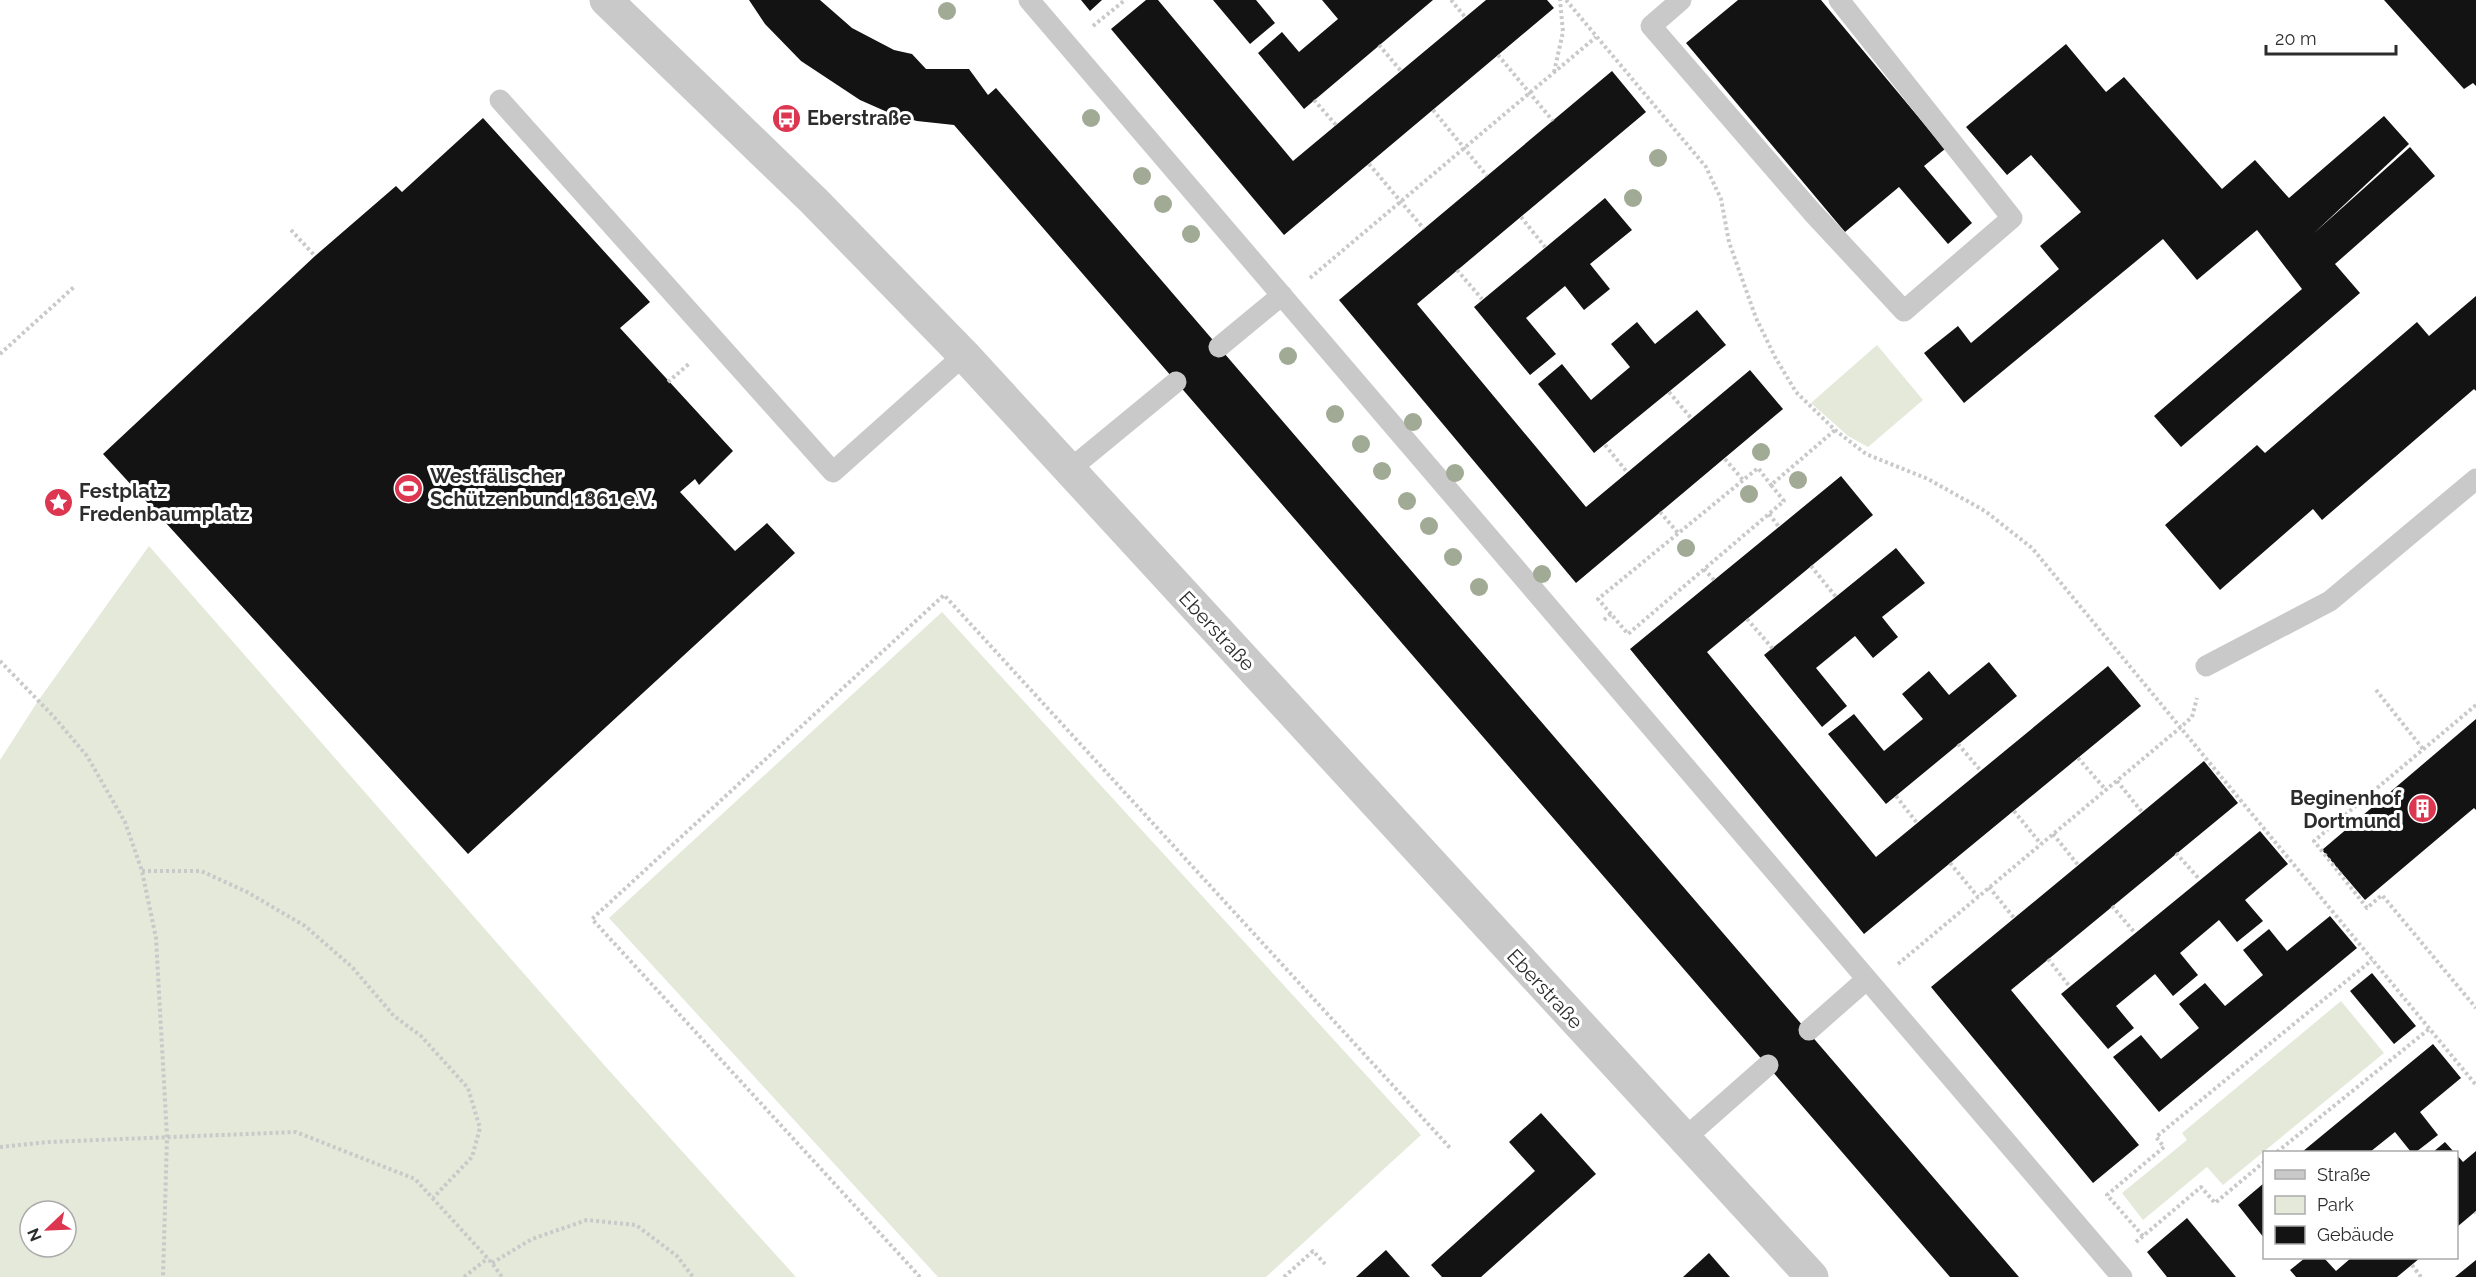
<svg xmlns="http://www.w3.org/2000/svg" width="2476" height="1277" viewBox="0 0 2476 1277" font-family="Raleway,sans-serif">
<rect width="100%" height="100%" fill="#fff"/>
<path fill="#e4e9da" fill-rule="evenodd" d="M1877,345L1923,400L1868,447L1848,436L1811,403Z
M149,546L605,1066L796,1277H0V760L38,701ZM30,1211H66V1247H30Z
M942,612L1421,1135L1266,1277H938L609,918Z
M2341,1001L2384,1053L2223,1185L2207,1167L2143,1220L2122,1193L2187,1140L2182,1133Z"/>
<path fill="#131313" d="M749,0H820L852,28L894,50L912,54L926,69H969L988,95L996,88L2019,1277H1950L954,125L917,121L894,115L860,100L801,61L765,24Z
M1081,0H1102L1090,11Z
M1146,0H1158L1293,161L1486,0H1547L1554,8L1284,235L1111,29Z
M1213,0H1256L1275,23L1250,44Z
M1322,0H1433L1304,109L1258,53L1282,32L1299,52L1338,19Z
M1738,0H1821L1945,149L1924,166L1972,223L1948,244L1899,187L1845,232L1686,43Z
M2384,0H2476V86L2473,83L2464,89Z
M2066,44L2106,92L2124,77L2222,189L2255,160L2289,198L2384,116L2409,144L2313,234L2410,147L2435,176L2335,264L2360,293L2181,447L2154,416L2302,289L2257,230L2197,280L2163,239L1964,403L1924,353L1958,326L1971,343L2059,269L2040,246L2081,212L2031,155L2007,175L1966,127Z
M1612,71L1646,112L1417,304L1586,507L1750,370L1783,409L1576,583L1339,300Z
M483,118L650,302L620,328L733,451L699,485L695,479L680,492L735,551L767,523L795,553L468,854L103,454L315,256L396,186L402,192Z
M1605,198L1632,230L1590,264L1610,289L1584,310L1565,286L1526,318L1556,354L1530,375L1474,307Z
M2476,296V391L2474,389L2322,520L2313,509L2220,590L2165,525L2257,445L2265,453L2417,322L2429,336Z
M1697,310L1726,345L1594,453L1538,384L1562,364L1591,400L1630,367L1611,344L1637,322L1655,344Z
M1841,476L1873,515L1707,652L1876,857L2108,666L2141,706L1864,934L1630,649Z
M1896,548L1925,583L1882,617L1898,637L1873,658L1855,636L1816,668L1847,706L1822,727L1764,655Z
M1989,662L2017,696L1886,804L1828,734L1854,714L1884,751L1923,719L1902,694L1929,671L1949,695Z
M2476,719V810L2474,808L2365,900L2322,850Z
M2204,761L2238,803L2011,990L2139,1145L2093,1183L1931,987Z
M2260,831L2288,864L2245,900L2263,921L2237,942L2219,920L2180,953L2198,975L2173,996L2155,974L2116,1006L2134,1028L2108,1049L2061,994Z
M2330,916L2357,948L2159,1112L2113,1057L2141,1035L2161,1059L2199,1028L2179,1004L2205,983L2225,1006L2263,975L2243,950L2269,929L2287,951Z
M2372,973L2416,1026L2394,1044L2350,991Z
M2433,1044L2461,1078L2420,1112L2438,1135L2416,1152H2411L2395,1132L2370,1152H2302Z
M1541,1113L1596,1174L1481,1277H1442L1431,1265L1535,1171L1509,1142Z
M2445,1142L2454,1152H2433Z
M2476,1151V1211L2457,1227V1155L2463,1162Z
M2264,1183V1238L2238,1205Z
M2187,1218L2236,1277H2167L2147,1252Z
M1386,1250L1410,1277H1356Z
M1709,1253L1730,1277H1683Z
M2305,1258H2324L2336,1271L2351,1258H2420L2397,1277H2296L2290,1270Z
M2476,1260V1277H2455Z"/>
<g fill="none" stroke-linecap="round" stroke-linejoin="round">
<path stroke="#c9c9c9" stroke-width="4" stroke-dasharray="3 3" stroke-linecap="butt" d="M1451,0L1465,17
M1566,0L1706,167L1721,199L1729,242L1756,318L1775,357L1796,392L1835,430L1866,454L1928,479L1985,511L2032,548L2476,1085
M1093,26L1125,0
M1379,45L1401,71
M1498,55L1553,121
M1554,72L1563,32L1560,0
M1314,100L1336,125
M1433,110L1487,176
M1369,164L1424,229
M1521,217L1545,247
M291,230L315,256
M1457,270L1482,299
M1310,278L1596,37
M0,354L74,287
M668,382L690,363
M1669,392L1691,418
M1605,445L1627,472
M1725,459L1743,480
M1660,512L1678,533
M1769,514L1779,527
M1811,566L1836,597
M1704,569L1714,580
M1611,614L1598,599L1758,468L1771,485
M1747,619L1773,649
M1604,620L1611,614L1628,634L1784,501L1771,485L1835,430
M0,661L54,717L87,756L125,822L142,871L156,938L167,1137L163,1277
M2376,690L2423,749
M2476,705L2314,841L2367,908L2382,895L2476,1008
M1958,744L1981,771
M2078,758L2106,790
M2117,781L2142,812
M1896,796L1917,823
M2014,811L2041,844
M2053,834L2078,865
M2176,853L2200,880
M1950,863L1978,897
M142,871H201L247,892L305,926L352,967L394,1016L421,1036L468,1088L480,1128L472,1157L433,1198
M1989,887L2014,918
M2112,906L2135,933
M2048,959L2070,987
M1898,964L2181,727L2192,717L2197,698
M0,1147L48,1142L296,1132L415,1179L492,1263L502,1277
M2277,1152L2429,1029
M2475,1212L2476,1213
M2143,1236L2107,1195L2164,1147L2156,1137L2372,960
M2136,1242L2201,1187L2215,1203L2264,1162
M492,1263L532,1239L587,1220L636,1225L677,1256L693,1277
M2412,1265L2421,1277
M464,1277L488,1258
M920,1277L592,919L944,595L1451,1149
M1284,1277L1313,1251L1325,1264"/>
<path stroke="#c9c9c9" stroke-width="21" d="M1029,0L2122,1277
M1681,0L1651,26L1812,212L1904,311L2012,218L1839,0
M500,100L833,472L964,355
M1219,347L1282,295
M1069,470L1176,382
M2206,666L2330,601L2476,479
M1809,1030L1867,979
M1684,1139L1768,1065"/>
<path stroke="#c9c9c9" stroke-width="33" d="M606,0L814,201L964,355L1812,1277"/>
</g>
<g fill="#a0aa94">
<circle cx="947" cy="11" r="9"/>
<circle cx="1091" cy="118" r="9"/>
<circle cx="1658" cy="158" r="9"/>
<circle cx="1142" cy="176" r="9"/>
<circle cx="1633" cy="198" r="9"/>
<circle cx="1163" cy="204" r="9"/>
<circle cx="1191" cy="234" r="9"/>
<circle cx="1288" cy="356" r="9"/>
<circle cx="1335" cy="414" r="9"/>
<circle cx="1413" cy="422" r="9"/>
<circle cx="1361" cy="444" r="9"/>
<circle cx="1761" cy="452" r="9"/>
<circle cx="1382" cy="471" r="9"/>
<circle cx="1455" cy="473" r="9"/>
<circle cx="1798" cy="480" r="9"/>
<circle cx="1749" cy="494" r="9"/>
<circle cx="1407" cy="501" r="9"/>
<circle cx="1429" cy="526" r="9"/>
<circle cx="1686" cy="548" r="9"/>
<circle cx="1453" cy="557" r="9"/>
<circle cx="1542" cy="574" r="9"/>
<circle cx="1479" cy="587" r="9"/>
</g>
<defs>
<symbol id="bus-disc" viewBox="-11 -11 22 22"><circle r="9.5" fill="#dc3650" stroke="#fff"/><path d="M-5-6H5V4H4V6H2V4H-2V6H-4V4H-5ZM-3.5-4V0h7V-4ZM-3.5 1.2v1.5H-2V1.2ZM2 1.2v1.5H3.5V1.2Z" fill="#fff"/></symbol>
<symbol id="stadium-disc" viewBox="-11 -11 22 22"><circle r="9.5" fill="#dc3650" stroke="#fff"/><path d="M0-5a6.5 5 0 1 0 0 10a6.5 5 0 1 0 0-10ZM-3.5-1.8h7v3.6h-7Z" fill="#fff"/></symbol>
<symbol id="sight-disc" viewBox="-11 -11 22 22"><circle r="9.5" fill="#dc3650" stroke="#fff"/><path d="M0-6L1.8-2.2L6-1.7L2.9 1.2L3.7 5.4L0 3.3L-3.7 5.4L-2.9 1.2L-6-1.7L-1.8-2.2Z" fill="#fff"/></symbol>
<symbol id="building-disc" viewBox="-11 -11 22 22"><circle r="9.5" fill="#dc3650" stroke="#fff"/><path d="M-4-6H4V6H1V3H-1V6H-4ZM-2.5-4.3h1.7v1.8h-1.7ZM.8-4.3h1.7v1.8H.8ZM-2.5-1h1.7V.8h-1.7ZM.8-1h1.7V.8H.8Z" fill="#fff"/></symbol>
</defs>
<g fill-rule="evenodd">
<use href="#bus-disc" x="770" y="102" width="33" height="33"/>
<use href="#stadium-disc" x="392" y="472" width="33" height="33"/>
<use href="#sight-disc" x="42" y="486" width="33" height="33"/>
<use href="#building-disc" x="2406" y="792" width="33" height="33"/>
</g>
<g text-anchor="middle" dominant-baseline="central" stroke-width="6" stroke-linejoin="round" paint-order="stroke">
<g font-size="20" font-weight="bold" fill="#2c2c2c" stroke="#fff" text-anchor="start">
<text x="807" y="118">Eberstraße</text>
<text x="430" y="476">Westfälischer<tspan x="430" dy="23">Schützenbund 1861 e.V.</tspan></text>
<text x="79" y="491">Festplatz<tspan x="79" dy="23">Fredenbaumplatz</tspan></text>
<text x="2401" y="798" text-anchor="end">Beginenhof<tspan x="2401" dy="23">Dortmund</tspan></text>
</g>
<g font-size="20" fill="#2c2c2c" stroke="#fff">
<text transform="translate(1217 631) rotate(47)">Eberstraße</text>
<text transform="translate(1545 989) rotate(47)">Eberstraße</text>
</g>
</g>
<rect x="2263" y="1151" width="195" height="108" fill="#ffffff" stroke="#ababab" stroke-width="1.5"/>
<rect x="2275" y="1170" width="30" height="9" fill="#c9c9c9" stroke="#ababab" stroke-width="1.5"/>
<text x="2317" y="1181" font-size="18" fill="#2c2c2c">Straße</text>
<rect x="2275" y="1196" width="30" height="18" fill="#e4e9da" stroke="#ababab" stroke-width="1.5"/>
<text x="2317" y="1211" font-size="18" fill="#2c2c2c">Park</text>
<rect x="2275" y="1226" width="30" height="18" fill="#131313" stroke="#ababab" stroke-width="1.5"/>
<text x="2317" y="1241" font-size="18" fill="#2c2c2c">Gebäude</text>
<g transform="translate(48 1229) rotate(247)"><circle r="28" fill="#ffffff" stroke="#ababab" stroke-width="1.5"/>
<path d="M0-4.5L10 22L0 15L-10 22Z" fill="#dc3650"/>
<text y="-9" font-size="16" font-weight="bold" text-anchor="middle" fill="#2c2c2c">N</text>
</g>
<path d="M2266 45v9h130v-9" fill="none" stroke="#2c2c2c" stroke-width="3"/>
<text x="2275" y="45" font-size="18" fill="#2c2c2c" stroke="#ffffff" stroke-width="4.5" paint-order="stroke">20 m</text>
</svg>
